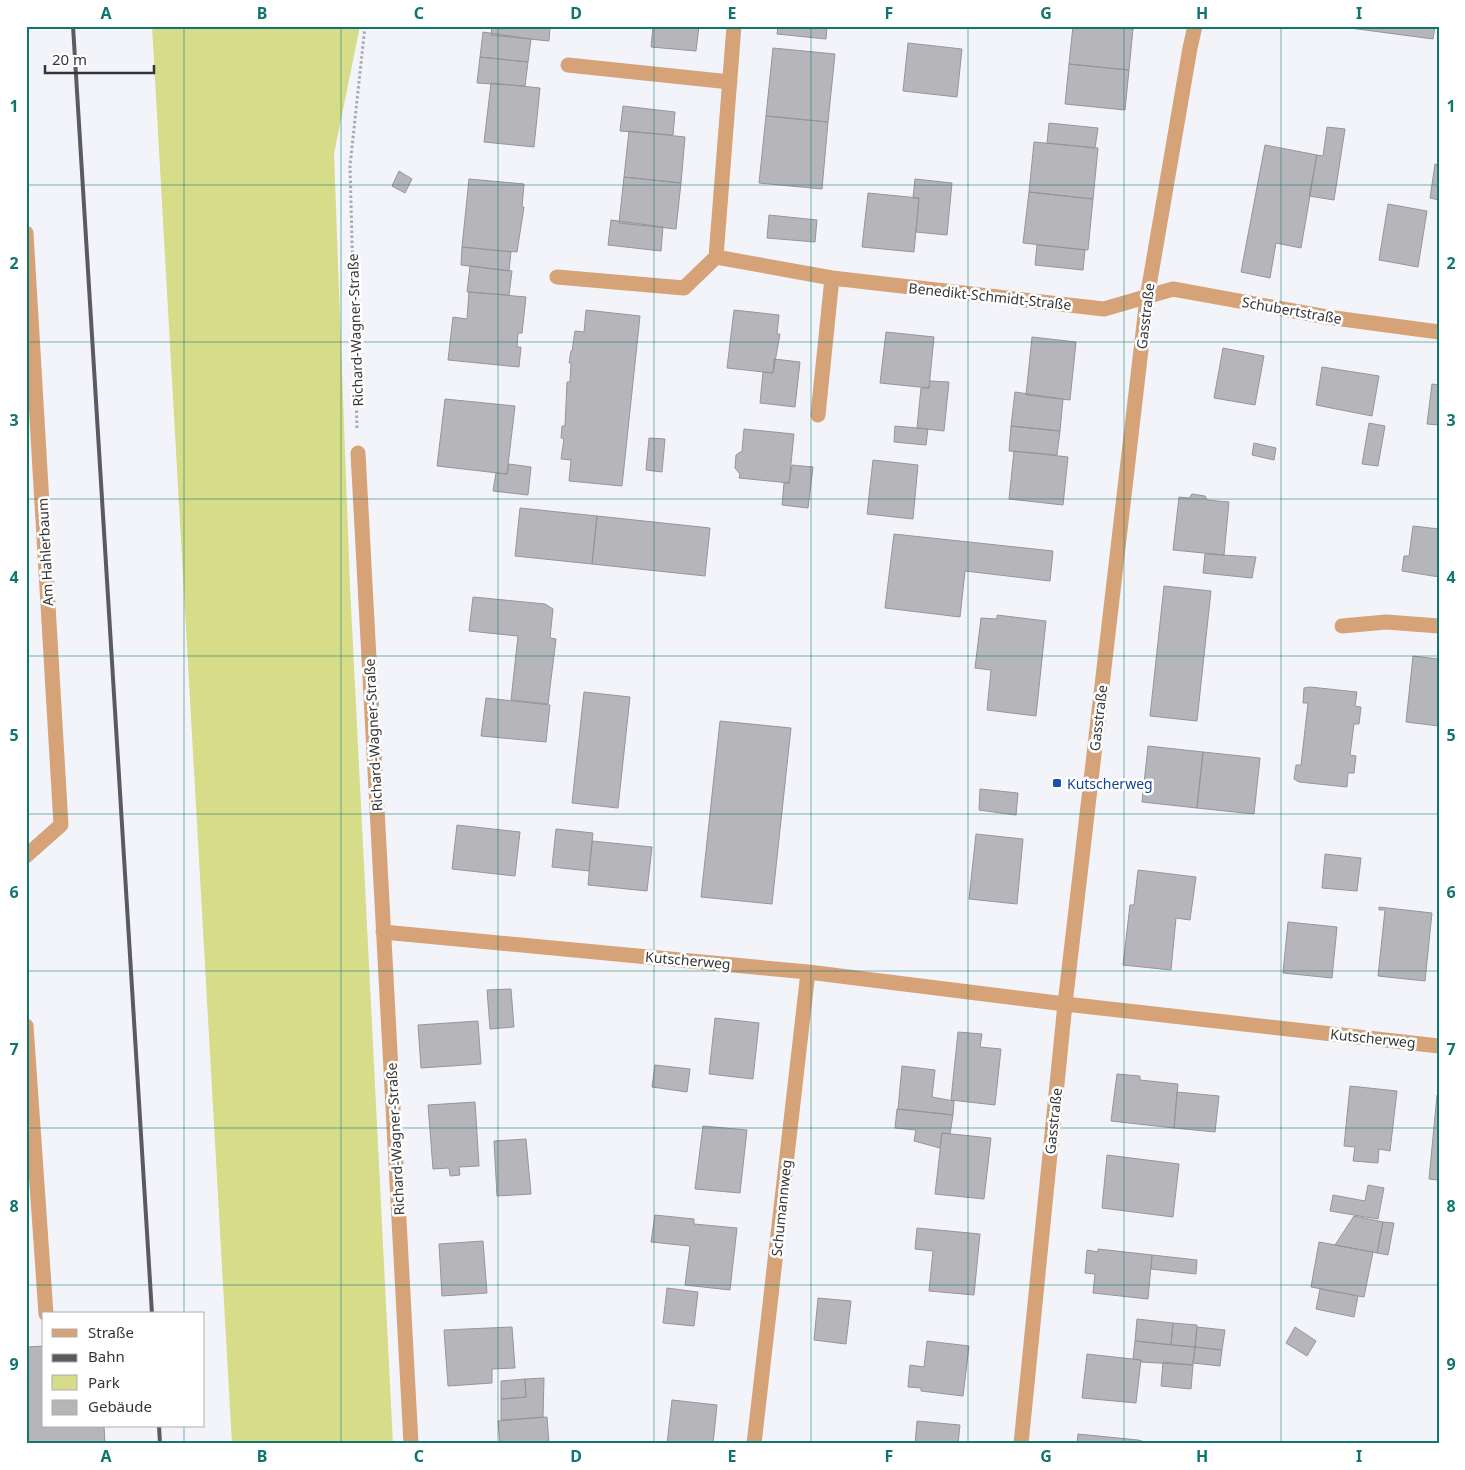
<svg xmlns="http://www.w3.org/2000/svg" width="1465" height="1470" viewBox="0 0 1465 1470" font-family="'Noto Sans',sans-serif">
<rect width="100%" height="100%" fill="#f3f4fa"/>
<path fill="#d7dc89" d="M152,26H360L334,154L350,586L393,1444H232Z"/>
<path fill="#b6b5ba" stroke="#96959a" d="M492,26H550L549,41L491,35Z
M653,26H699L696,51L651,47Z
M778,26H827L826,39L777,34Z
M1073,26L1133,29L1129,70L1069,64Z
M1350,26H1435L1433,39L1350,28Z
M483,32L531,39L528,62L480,57Z
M908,43L962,49L957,97L903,91Z
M773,48L835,54L828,122L766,116Z
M480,57L528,62L525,86L477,83Z
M1069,64L1129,70L1125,110L1065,104Z
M491,83L540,88L534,147L484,142Z
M623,106L675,112L673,135L620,131Z
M766,116L828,122L822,189L759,183Z
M1049,123L1098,128L1095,148L1047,143Z
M1327,127L1345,129L1334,200L1309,196L1317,155L1323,156Z
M629,131L685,137L681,183L624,177Z
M1034,142L1098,148L1093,199L1029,192Z
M1265,145L1317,155L1301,248L1276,243L1270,278L1241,272Z
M1435,164L1439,165V200L1430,198Z
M399,171L412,179L405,193L392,186Z
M624,177L681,183L676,229L619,223Z
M469,179L524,184L522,207H524L517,252L462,247Z
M915,179L952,183L947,235L916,232L919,198H913Z
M1029,192L1093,199L1088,250L1023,243Z
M868,193L919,198L914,252L862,247Z
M1388,204L1427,211L1418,267L1379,260Z
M769,215L817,220L815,242L767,238Z
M611,220L663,227L661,251L608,245Z
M1037,245L1085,250L1083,270L1035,265Z
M462,247L511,252L509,271L461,265Z
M470,266L512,271L509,295L467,292Z
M469,292L526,297L522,333H518L517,347H521L519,367L448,360L453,317L467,319Z
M586,310L640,316L622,486L569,481L571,460L561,459L564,439L561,438L562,426H565L567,382H570L571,363H569L571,351H572L575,331L584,332Z
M734,310L779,315L777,334H780L773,373L727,368Z
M886,332L934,337L929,388L880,383Z
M1032,337L1076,342L1070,400L1026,395Z
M1223,348L1264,356L1255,405L1214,398Z
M774,359L800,362L795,407L760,403L763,372L773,373Z
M1322,367L1379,376L1372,416L1316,405Z
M930,381L949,382L944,431L917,428L921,388H929Z
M1432,384L1439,385V425L1427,424Z
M1015,392L1063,399L1060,431L1011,426Z
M445,399L515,406L507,474L437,466Z
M1369,423L1385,426L1378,466L1362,464Z
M895,426L928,429L926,445L894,442Z
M1011,426L1060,431L1057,455L1009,451Z
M744,429L794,434L789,483L739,478L740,474L735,468L736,455L742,451Z
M649,438L665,439L662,472L646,470Z
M1254,443L1276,448L1274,460L1252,455Z
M1014,451L1068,457L1063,505L1009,499Z
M873,460L918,465L913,519L867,514Z
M509,464L531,467L528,495L493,491L496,473L507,474Z
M792,465L813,467L808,508L782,505L784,483H789Z
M1192,494L1205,496L1207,500L1229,502L1224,555L1173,550L1179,497L1189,498Z
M520,508L597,516L592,564L515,556Z
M597,516L710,528L705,576L592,564Z
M1413,526L1439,529V577L1402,571L1404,556H1409Z
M894,534L1053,551L1050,581L965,571L960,617L885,608Z
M1205,554L1256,557L1252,578L1203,573Z
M1164,586L1211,591L1197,721L1150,716Z
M473,597L545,604L553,609L550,638L556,639L548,704L511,700L518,636L469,631Z
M997,615L1046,621L1036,716L987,710L991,670L975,668L981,618L997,619Z
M1413,656L1439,659V726L1406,722Z
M1310,687L1357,692L1355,706L1361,707L1359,724H1354L1350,755L1356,756L1354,773H1348L1347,787L1299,782L1294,779L1296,765H1301L1308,703H1303L1304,688Z
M584,692L630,697L618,808L572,803Z
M486,698L550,705L546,742L481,736Z
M720,721L791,728L772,904L701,897Z
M1148,746L1203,752L1197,808L1142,802Z
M1203,752L1260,758L1254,814L1197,808Z
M980,789L1018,793L1016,815L979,810Z
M457,825L520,832L515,876L452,869Z
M556,829L593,833L589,871L552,867Z
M976,834L1023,839L1017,904L969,899Z
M592,841L652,847L647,891L588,885Z
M1325,854L1361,858L1357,891L1322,888Z
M1138,870L1196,877L1190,920L1176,918L1171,970L1123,965L1130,905H1134Z
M1379,907L1432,913L1425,981L1378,976L1385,910H1379Z
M1288,922L1337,927L1332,978L1283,973Z
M511,989L514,1027L490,1029L487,990Z
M715,1018L759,1023L753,1079L709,1074Z
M478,1021L481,1064L421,1068L418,1025Z
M958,1032L982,1034L980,1047L1001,1049L995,1105L951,1100Z
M655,1065L690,1069L687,1092L652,1087Z
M902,1066L935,1070L932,1097L954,1101L953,1115L898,1109Z
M1117,1074L1140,1076V1080L1178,1084L1174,1128L1111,1121Z
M1350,1086L1397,1091L1390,1151L1379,1149L1378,1163L1353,1161L1355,1147L1344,1146Z
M1177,1092L1219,1096L1215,1132L1174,1128Z
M1437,1095L1439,1096V1187L1438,1180L1429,1179Z
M475,1102L479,1166L459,1167L460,1175L450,1176L449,1168L433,1169L428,1105Z
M897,1109L953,1115L950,1134L942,1133L940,1148L914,1141L916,1130L895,1128Z
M703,1126L747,1130L740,1193L695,1189Z
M942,1133L991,1138L984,1199L935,1194Z
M526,1139L531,1194L497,1196L494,1141Z
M1107,1155L1179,1164L1173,1217L1102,1208Z
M1368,1185L1384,1188L1378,1219L1330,1211L1333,1195L1365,1201Z
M655,1215L694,1219V1224L737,1228L730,1290L685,1285L690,1246L651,1242Z
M1354,1216L1383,1222L1377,1253L1335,1245Z
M1383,1222L1394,1223L1388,1255L1377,1253Z
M917,1228L980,1234L974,1295L929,1291L933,1251L915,1249Z
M483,1241L487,1293L442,1296L439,1244Z
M1319,1242L1373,1252L1364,1297L1311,1287Z
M1098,1249L1152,1255L1148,1299L1093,1293L1095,1274L1085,1273L1087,1250L1098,1252Z
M1152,1255L1197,1260L1196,1274L1151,1269Z
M667,1288L698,1292L694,1326L663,1323Z
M1320,1289L1358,1296L1354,1317L1316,1309Z
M818,1298L851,1301L846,1344L814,1340Z
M1137,1319L1173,1323L1171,1345L1135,1341Z
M1173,1323L1197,1325L1195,1347L1171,1345Z
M512,1327L515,1368L492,1369V1383L448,1386L444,1330Z
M1197,1327L1225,1330L1222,1350L1195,1347Z
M1295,1327L1316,1341L1307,1356L1286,1343Z
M927,1341L969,1346L963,1396L921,1391V1388L908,1387L910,1365L924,1367Z
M1135,1341L1195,1347L1193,1365L1141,1362V1360L1133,1359Z
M44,1346V1426H104L105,1444H26V1347Z
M1195,1347L1222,1350L1220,1366L1193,1363Z
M1087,1354L1141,1360L1136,1403L1082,1398Z
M1163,1362L1193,1365L1191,1389L1161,1386Z
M544,1378L543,1417L501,1420V1399L526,1397L525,1379Z
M525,1379L526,1397L501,1399V1381Z
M672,1400L717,1405L713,1444H667Z
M547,1417L549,1444H500L498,1421Z
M917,1421L960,1425L958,1444H915Z
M1078,1434L1138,1440L1153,1444H1077Z"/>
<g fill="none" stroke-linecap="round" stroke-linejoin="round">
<path stroke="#a9aaaf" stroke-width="3" stroke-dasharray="2.5 2.5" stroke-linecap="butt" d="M357,428L350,166L365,26"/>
<path stroke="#d6a379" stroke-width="15" d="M734,26L716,257L832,278L1104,309L1173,289L1327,317L1439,332
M568,65L730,82
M26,233L61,825L26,856
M557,277L684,288L716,257
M818,415L832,278
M358,453L411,1444
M1342,626L1386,622L1439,626
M383,932L808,972L1065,1004L1439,1046
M26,1026L46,1314
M754,1444L808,972
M1021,1444L1065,1004L1147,298L1190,48L1195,26"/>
<path stroke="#5b5b5f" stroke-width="4" d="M73,26L152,1314
M159,1426L160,1444"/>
</g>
<path fill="none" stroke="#0f766e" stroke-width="1" stroke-opacity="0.55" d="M184,26V1314M341,26V1444M498,26V1444M654,26V1444M811,26V1444M968,26V1444M1124,26V1444M1281,26V1444M26,185H1439M26,342H1439M26,499H1439M26,656H1439M26,814H1439M26,971H1439M26,1128H1439M26,1285H1439M184,1426V1444"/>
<rect fill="#1a4fb4" stroke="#fff" stroke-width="2" x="1052" y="778" width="10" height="10" rx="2.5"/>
<g text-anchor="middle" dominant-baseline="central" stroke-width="5" stroke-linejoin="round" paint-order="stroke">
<g font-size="14" fill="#353538" stroke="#fff">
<text transform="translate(990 296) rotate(6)">Benedikt-Schmidt-Straße</text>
<text transform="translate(1292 310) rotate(10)">Schubertstraße</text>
<text transform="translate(1145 316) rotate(-83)">Gasstraße</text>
<text transform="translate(355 330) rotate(-92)">Richard-Wagner-Straße</text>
<text transform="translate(45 552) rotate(-93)">Am Hahlerbaum</text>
<text transform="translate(1098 718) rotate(-83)">Gasstraße</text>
<text transform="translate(373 735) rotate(-93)">Richard-Wagner-Straße</text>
<text transform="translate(688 960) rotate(5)">Kutscherweg</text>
<text transform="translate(1373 1038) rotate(6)">Kutscherweg</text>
<text transform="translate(1053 1121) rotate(-84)">Gasstraße</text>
<text transform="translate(395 1139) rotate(-93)">Richard-Wagner-Straße</text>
<text transform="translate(781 1208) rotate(-84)">Schumannweg</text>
</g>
<g font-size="14" fill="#164399" stroke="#fff" text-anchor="start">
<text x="1067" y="783">Kutscherweg</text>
</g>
</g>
<rect width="1465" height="1470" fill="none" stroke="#ffffff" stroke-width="55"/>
<rect x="42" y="1312" width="162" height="115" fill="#ffffff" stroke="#aeaeaf"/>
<rect x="52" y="1329" width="25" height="8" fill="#d6a379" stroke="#aeaeaf"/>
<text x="88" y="1338" font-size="15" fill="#353538">Straße</text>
<rect x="52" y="1354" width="25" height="8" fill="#5b5b5f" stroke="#aeaeaf"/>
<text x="88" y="1362" font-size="15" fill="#353538">Bahn</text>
<rect x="52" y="1375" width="25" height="15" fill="#d7dc89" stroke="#aeaeaf"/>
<text x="88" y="1388" font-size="15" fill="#353538">Park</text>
<rect x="52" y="1400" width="25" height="15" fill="#b6b5ba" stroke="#aeaeaf"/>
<text x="88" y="1412" font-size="15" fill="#353538">Gebäude</text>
<path d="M45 65v8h109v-8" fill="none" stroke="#353538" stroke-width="2.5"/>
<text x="52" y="65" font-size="15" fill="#353538" stroke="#ffffff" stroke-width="4" paint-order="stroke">20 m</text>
<rect x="28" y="28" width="1410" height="1414" fill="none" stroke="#0f766e" stroke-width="2"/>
<g font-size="16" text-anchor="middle" font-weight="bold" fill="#0f766e">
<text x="106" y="19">A</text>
<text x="262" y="19">B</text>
<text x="419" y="19">C</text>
<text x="576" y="19">D</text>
<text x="732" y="19">E</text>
<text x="889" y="19">F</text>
<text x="1046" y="19">G</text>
<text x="1202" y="19">H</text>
<text x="1359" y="19">I</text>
<text x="14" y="112">1</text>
<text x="1451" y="112">1</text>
<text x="14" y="269">2</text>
<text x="1451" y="269">2</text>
<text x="14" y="426">3</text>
<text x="1451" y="426">3</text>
<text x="14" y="583">4</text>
<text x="1451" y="583">4</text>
<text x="14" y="741">5</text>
<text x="1451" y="741">5</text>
<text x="14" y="898">6</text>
<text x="1451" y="898">6</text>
<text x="14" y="1055">7</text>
<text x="1451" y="1055">7</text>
<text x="14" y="1212">8</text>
<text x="1451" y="1212">8</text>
<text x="14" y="1370">9</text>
<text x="1451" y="1370">9</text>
<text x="106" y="1462">A</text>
<text x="262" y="1462">B</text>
<text x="419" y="1462">C</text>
<text x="576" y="1462">D</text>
<text x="732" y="1462">E</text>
<text x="889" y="1462">F</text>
<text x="1046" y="1462">G</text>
<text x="1202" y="1462">H</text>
<text x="1359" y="1462">I</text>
</g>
</svg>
